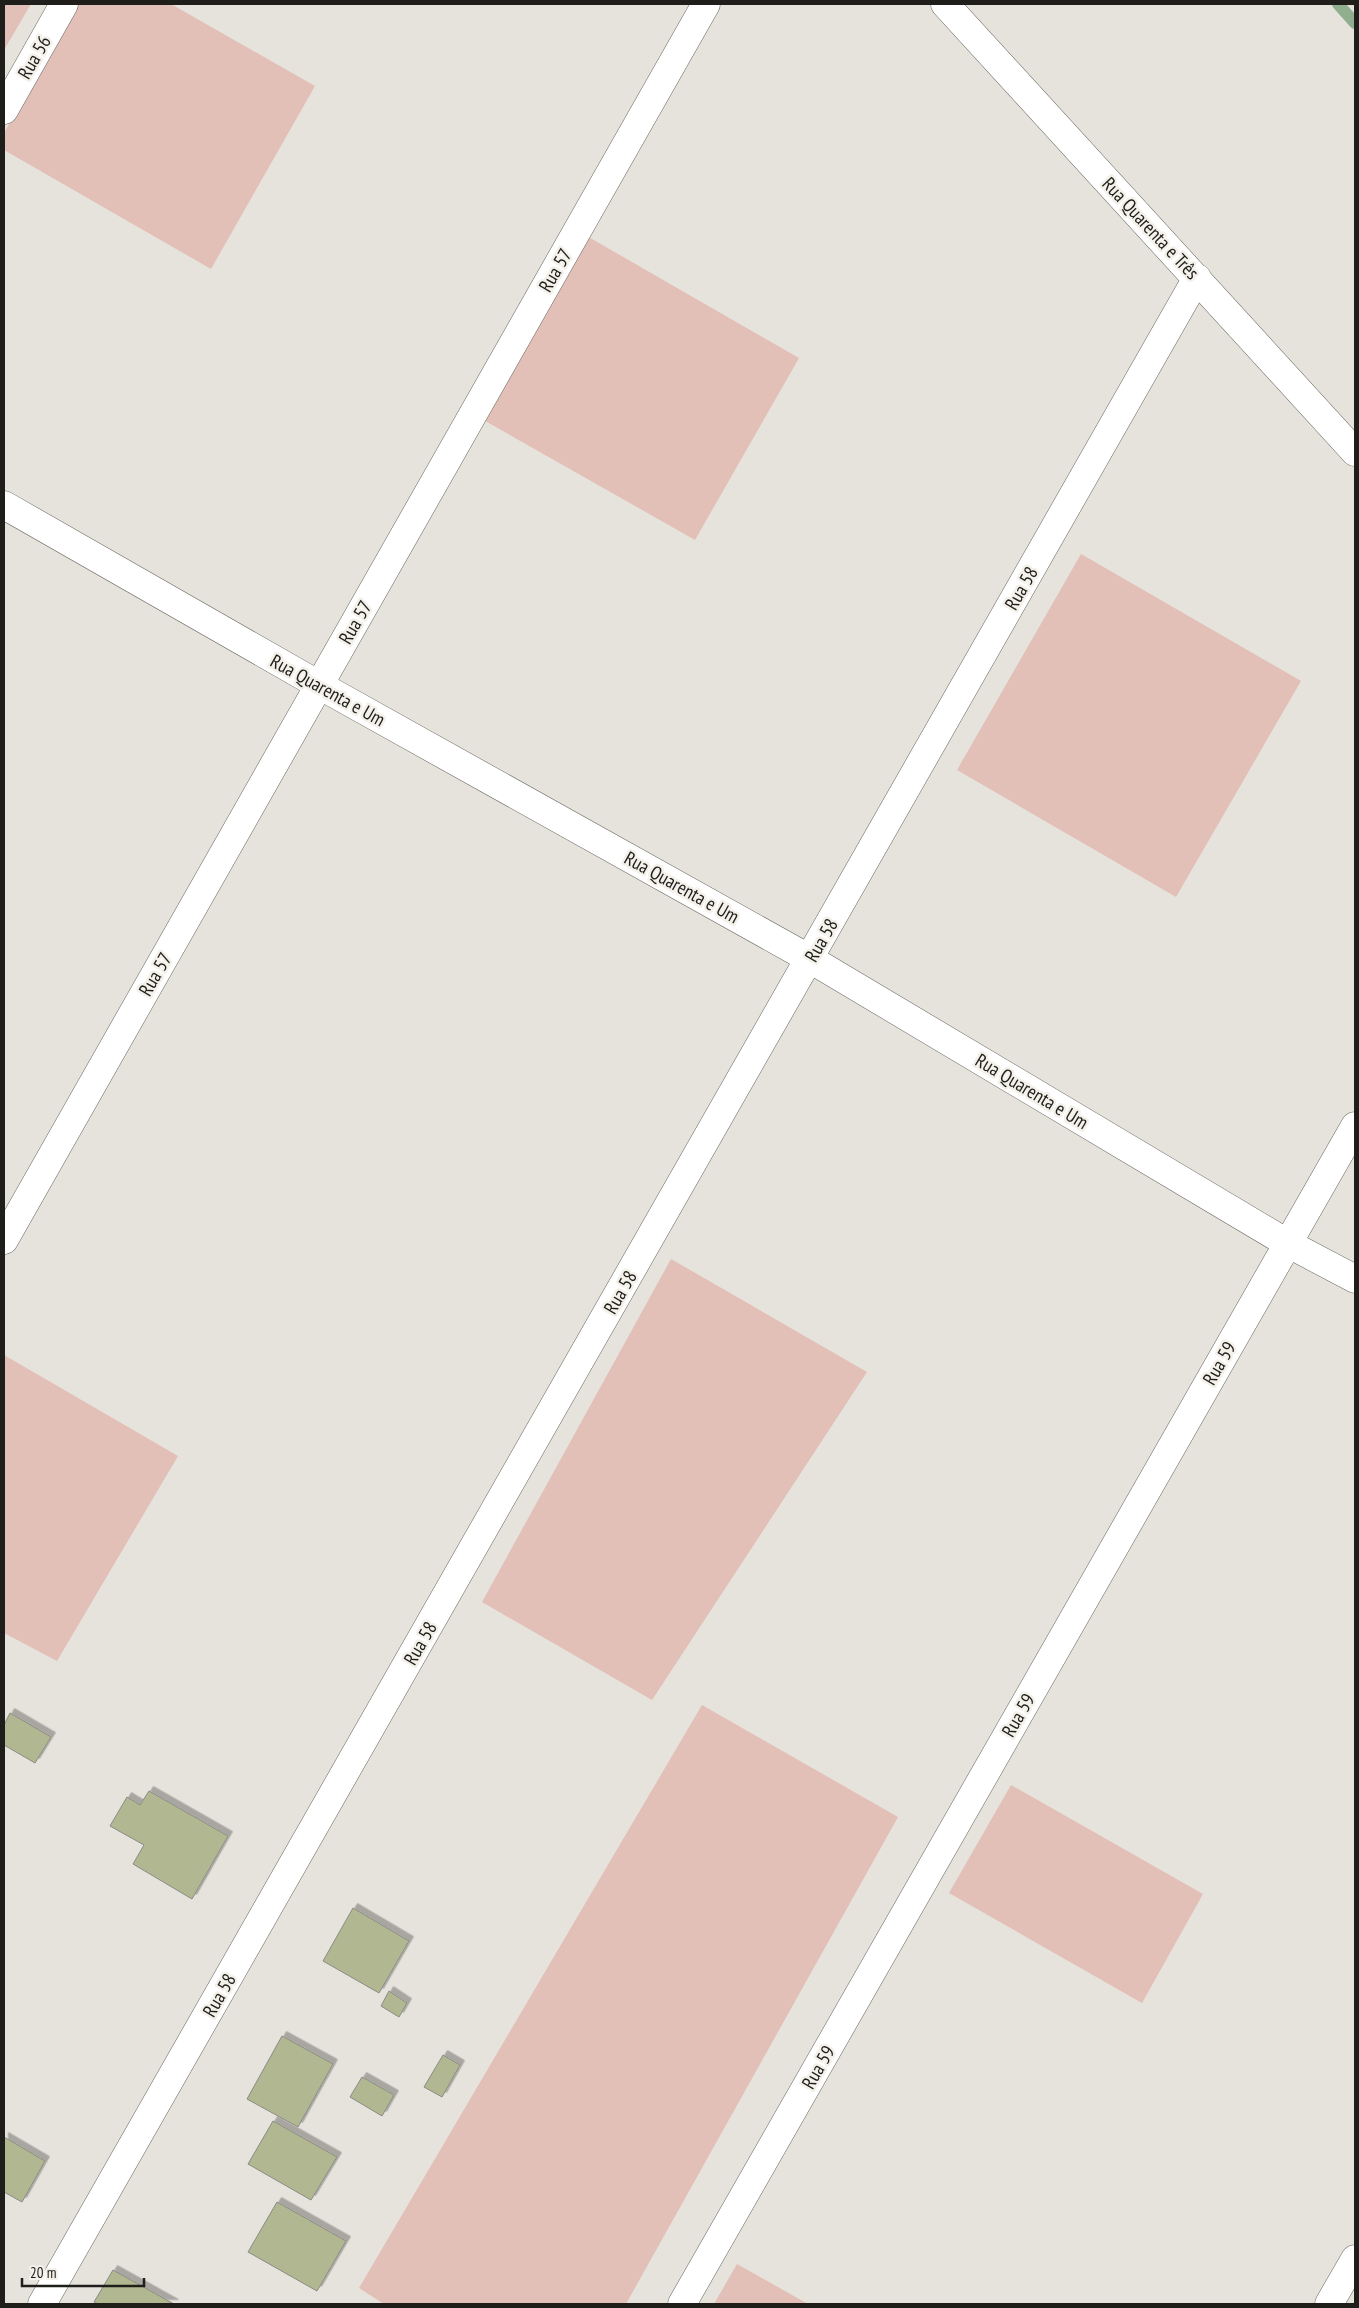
<svg xmlns="http://www.w3.org/2000/svg" width="1359" height="2308" viewBox="0 0 1359 2308" font-family="'PT Sans Narrow',sans-serif">
<defs>
<filter id="shadow"><feDropShadow dx="4.5" dy="-4.5" stdDeviation="0" flood-color="#0004"/></filter>
</defs>
<rect width="100%" height="100%" fill="#e6e3dc"/>
<path fill="#e2bfb7" d="M4,4H31L4,50Z
M78,4H171L315,86L211,269L4,150V133Z
M585,235L799,358L695,540L480,418Z
M1081,554L1301,681L1176,897L957,770Z
M671,1259L867,1372L652,1700L482,1602Z
M4,1355L178,1456L57,1661L4,1633Z
M702,1705L898,1817L626,2304H384L359,2288Z
M1011,1785L1203,1894L1142,2003L949,1893Z
M737,2264L808,2304H714Z"/>
<g fill="none" stroke-linecap="round" stroke-linejoin="round">
<path stroke="#91ae8e" stroke-width="12" d="M1338,4L1355,23"/>
</g>
<path fill="#b1b891" stroke="#898b84" filter="url(#shadow)" d="M10,1713L51,1737L35,1763L4,1745V1725Z
M149,1791L228,1836L192,1899L133,1864L144,1845L110,1826L127,1797L140,1805Z
M353,1908L409,1941L379,1993L323,1961Z
M389,1991L407,2003L399,2017L381,2006Z
M282,2036L333,2064L298,2127L247,2099Z
M443,2055L460,2065L442,2097L424,2087Z
M362,2077L394,2095L382,2116L350,2097Z
M273,2121L337,2157L311,2200L248,2164Z
M4,2137L45,2161L22,2202L4,2192Z
M277,2202L346,2241L317,2291L248,2252Z
M113,2270L174,2304H98L94,2302Z"/>
<g fill="none" stroke-linecap="round" stroke-linejoin="round">
<defs>
<path id="minor" d="M945,4L1355,452
M4,110L64,4
M4,505L319,685L810,959L1287,1243L1355,1279
M4,1240L706,4
M42,2304L1197,278
M682,2304L1355,1126
M1329,2304L1355,2259"/>
</defs>
<use href="#minor" stroke="#6a6862" stroke-width="29"/>
<use href="#minor" stroke="#fff" stroke-width="28"/>
</g>
<g text-anchor="middle" dominant-baseline="central" stroke-width="5" stroke-linejoin="round" paint-order="stroke">
<g font-size="19" fill="#1f1e1b" stroke="#f4f1ea">
<text transform="translate(34 57) rotate(-60)">Rua 56</text>
<text transform="translate(1151 228) rotate(47)">Rua Quarenta e Três</text>
<text transform="translate(555 270) rotate(-60)">Rua 57</text>
<text transform="translate(1021 588) rotate(-60)">Rua 58</text>
<text transform="translate(355 622) rotate(-60)">Rua 57</text>
<text transform="translate(328 690) rotate(29)">Rua Quarenta e Um</text>
<text transform="translate(682 887) rotate(29)">Rua Quarenta e Um</text>
<text transform="translate(821 940) rotate(-60)">Rua 58</text>
<text transform="translate(155 974) rotate(-60)">Rua 57</text>
<text transform="translate(1032 1091) rotate(31)">Rua Quarenta e Um</text>
<text transform="translate(620 1292) rotate(-60)">Rua 58</text>
<text transform="translate(1219 1363) rotate(-60)">Rua 59</text>
<text transform="translate(420 1643) rotate(-60)">Rua 58</text>
<text transform="translate(1018 1715) rotate(-60)">Rua 59</text>
<text transform="translate(219 1995) rotate(-60)">Rua 58</text>
<text transform="translate(818 2067) rotate(-60)">Rua 59</text>
</g>
</g>
<rect width="1359" height="2308" fill="none" stroke="#1f1e1b" stroke-width="10"/>
<path d="M22 2278v8h122v-8" fill="none" stroke="#1f1e1b" stroke-width="2.5"/>
<text x="30" y="2278" font-size="15" fill="#1f1e1b" stroke="#f4f1ea" stroke-width="4" paint-order="stroke">20 m</text>
</svg>
